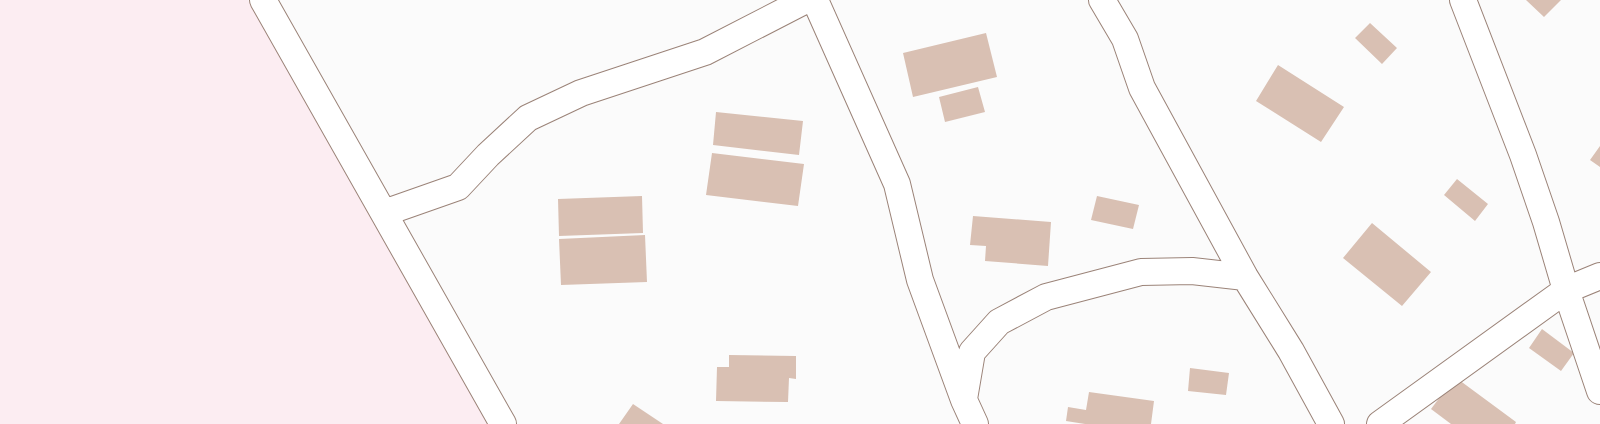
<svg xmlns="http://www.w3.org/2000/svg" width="1600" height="424" viewBox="0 0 1600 424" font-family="'Work Sans',sans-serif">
<rect width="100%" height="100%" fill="#fbfbfb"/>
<path fill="#fcedf2" d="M0,0H248L489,424H0Z"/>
<path fill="#d9c0b3" d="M1526,0H1561L1544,17Z
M1370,23L1397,48L1382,64L1355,38Z
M986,33L997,77L913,97L903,53Z
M1278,65L1344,107L1321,142L1256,101Z
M978,87L985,112L945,122L939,97Z
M716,112L803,121L799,155L713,145Z
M1600,146V167L1590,160Z
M712,153L804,164L798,206L706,195Z
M1457,179L1488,204L1475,221L1444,195Z
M642,196L643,233L559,236L558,199Z
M1097,196L1139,205L1133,229L1091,220Z
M973,216L1051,222L1048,266L985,261L986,246L970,245Z
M1372,223L1431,272L1402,306L1343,258Z
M645,235L647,282L561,285L559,239Z
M1542,329L1574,353L1561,371L1529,348Z
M729,355L796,356V379L789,378L788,402L716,401L717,367H729Z
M1190,368L1229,373L1226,395L1188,391Z
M1455,377L1516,422L1515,424H1451L1431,409Z
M1089,392L1154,401L1151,424H1085L1066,421L1068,407L1086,410Z
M633,404L663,424H619Z"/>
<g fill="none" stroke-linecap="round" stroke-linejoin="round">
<defs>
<path id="street" d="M263,0L503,424
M815,0L897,184L920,280L964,400L975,424
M1102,0L1125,39L1142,88L1245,277L1291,351L1331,424
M1463,0L1523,155L1546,222L1566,290L1600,391
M384,213L458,187L488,155L528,118L581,93L705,52L806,0
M964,399L972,352L999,322L1046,297L1141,272L1192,271L1245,277
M1380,424L1566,290L1600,276"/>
</defs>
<use href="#street" stroke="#9b8378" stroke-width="28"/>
<use href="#street" stroke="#fff" stroke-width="26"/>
</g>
</svg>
